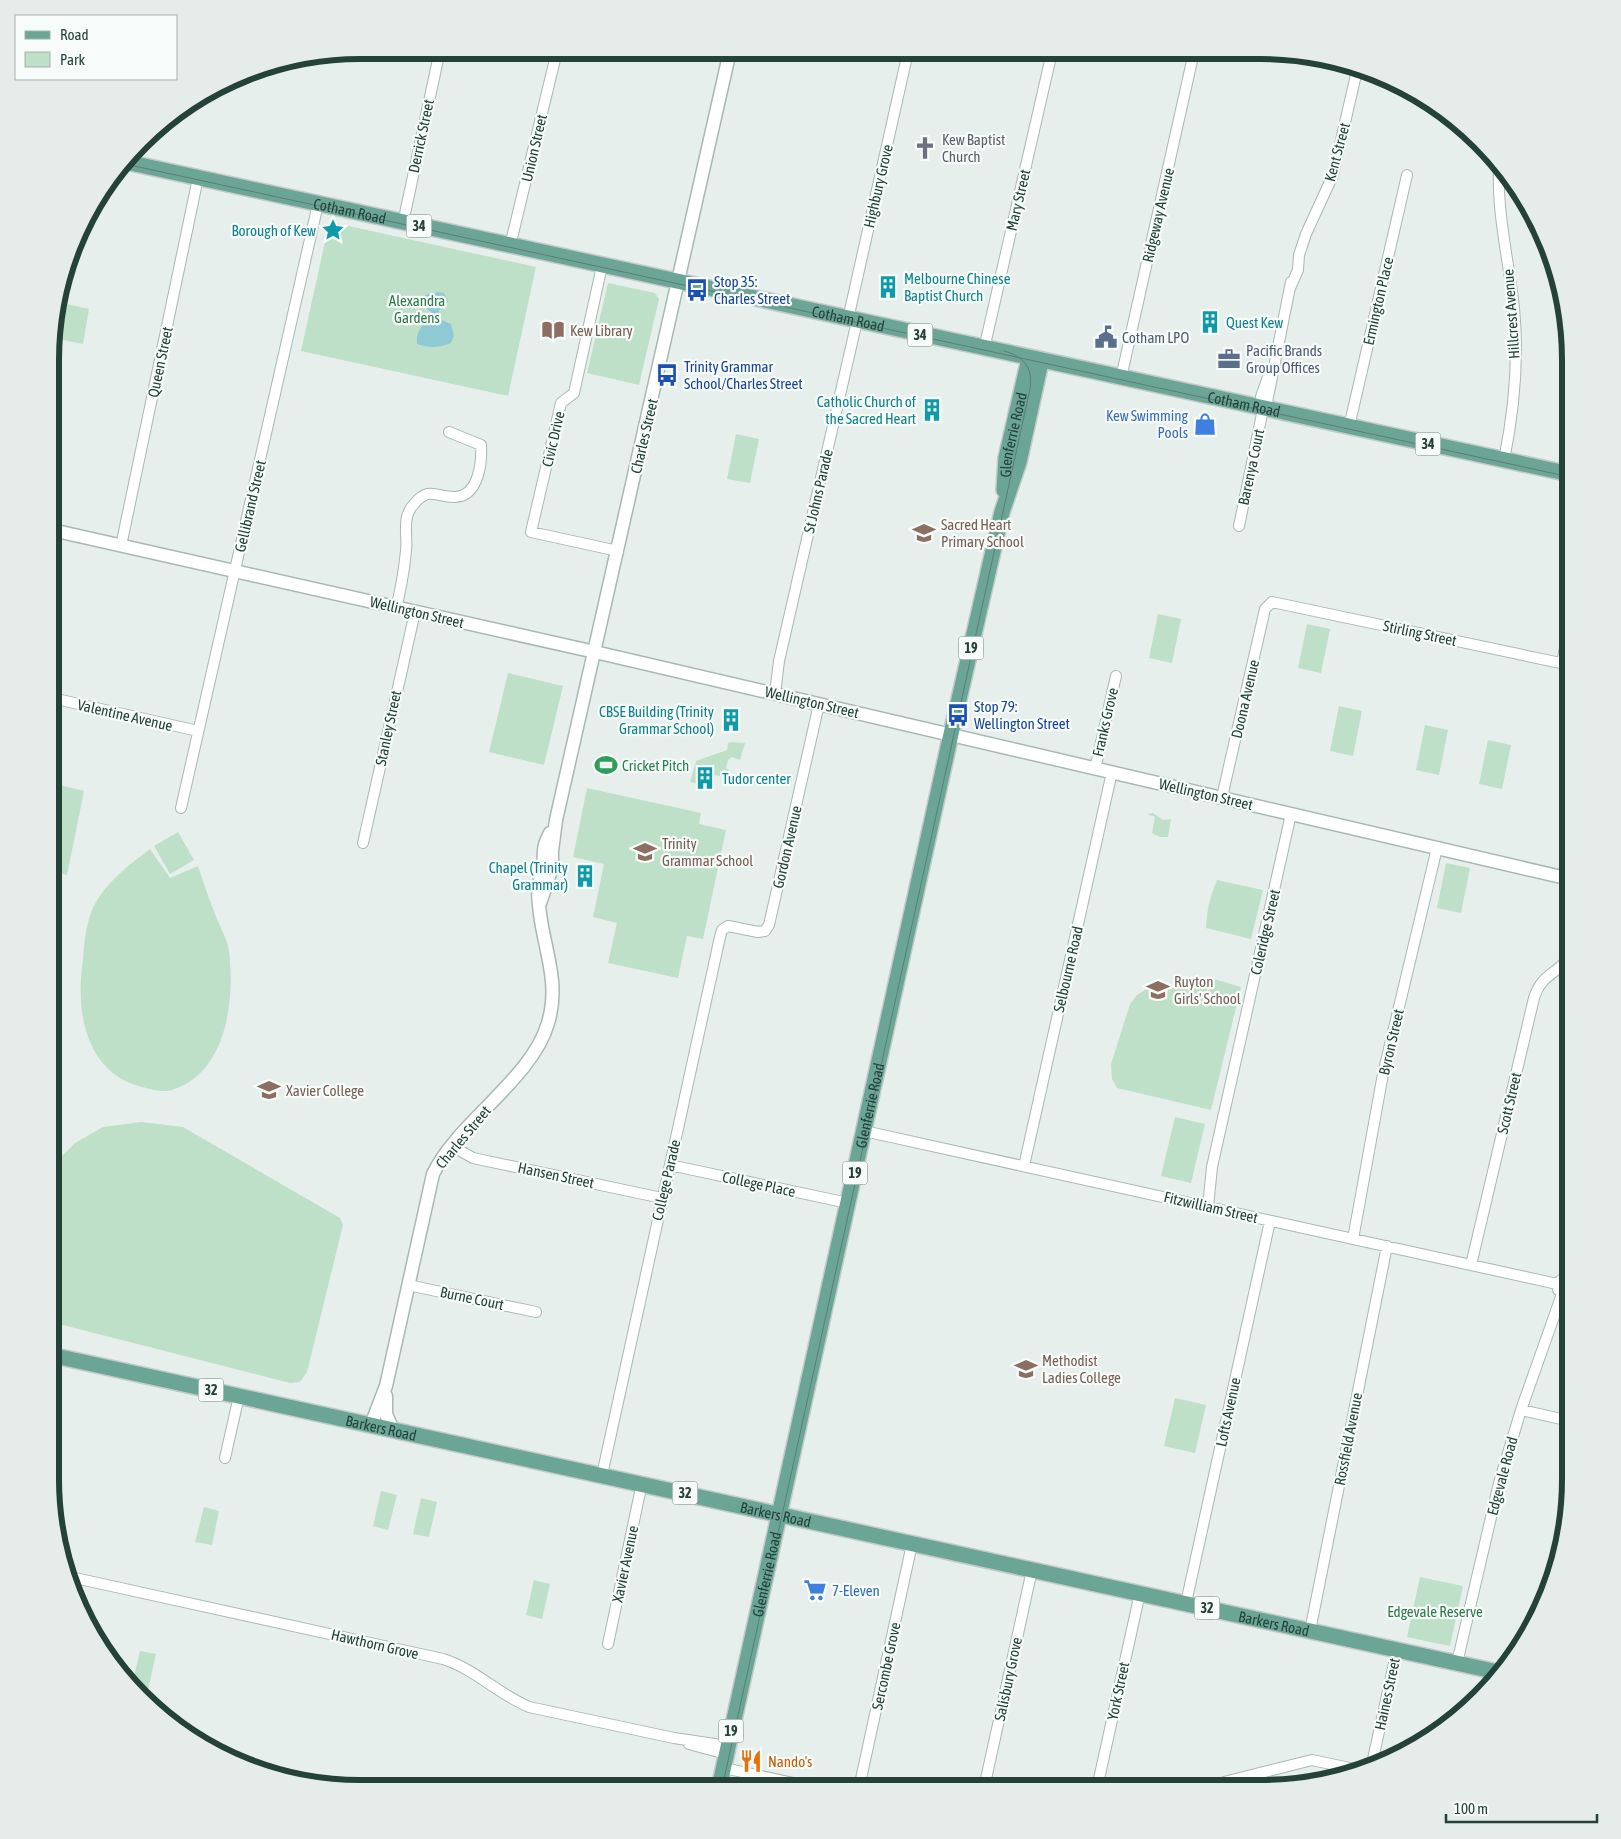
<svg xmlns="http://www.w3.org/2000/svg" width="1621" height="1839" viewBox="0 0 1621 1839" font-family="'Asap Condensed',sans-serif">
<rect width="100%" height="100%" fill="#e6efeb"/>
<path fill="#bfe0c8" d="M335,223L536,267L508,396L301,351L328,228Z
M608,283L655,293L659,299L639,385L587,373Z
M58,302L89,309L83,344L53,338V319Z
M736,434L759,439L750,483L727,479Z
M52,545L62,548L52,594Z
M1158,614L1181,619L1172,663L1149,658Z
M1307,624L1330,629L1321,673L1298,668Z
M508,673L563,686L544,765L489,752Z
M1339,706L1362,711L1353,756L1330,751Z
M1425,725L1448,730L1439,775L1416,770Z
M1488,740L1511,745L1502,789L1479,784Z
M731,742L745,743L740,760L732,757L728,760L726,768L729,770V774L721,772L720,776L700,773L698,784L690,782L696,761L727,750L728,743Z
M52,783L84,791L67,875L52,871Z
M587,788L701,813L699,824L726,830L703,939L687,936L678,978L608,963L617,923L593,917L604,864L573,857Z
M1153,813L1163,820L1171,819L1168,837H1160L1152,833L1155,817L1147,814Z
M178,832L194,860L170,874L154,846Z
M150,849L170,878L198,866C204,884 210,902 217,919C221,929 228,941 229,951C235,1000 227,1073 172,1090C163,1093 150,1089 142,1087C85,1073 75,1010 83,960C84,947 85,932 89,919C98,888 126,867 150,849Z
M1446,863L1470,868L1461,913L1437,908Z
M1217,880L1263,890L1251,939L1206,928C1207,909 1210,897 1217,880Z
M1214,979L1241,987L1211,1110L1117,1088L1112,1079L1111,1064L1130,1004L1137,995L1150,987L1167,991L1178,984L1199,987L1208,980L1213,983Z
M1175,1117L1205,1124L1191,1183L1161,1176Z
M141,1122L183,1127L340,1218L343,1225L307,1372L300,1382L290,1383L51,1322V1189L60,1158L75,1143L103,1127Z
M1175,1398L1206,1405L1195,1453L1164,1446Z
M381,1491L397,1495L388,1530L373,1526Z
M421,1498L437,1502L429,1537L413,1534Z
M204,1507L219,1511L212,1545L195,1542Z
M1420,1577L1463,1586L1450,1646L1407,1637Z
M534,1580L550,1584L542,1619L526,1615Z
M140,1651L156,1654L148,1690L132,1685Z"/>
<path fill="#8ec9d4" d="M439,292L444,293L448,301L439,310L440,319L451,324L454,336L451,343C439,348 429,348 417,344C416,332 421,324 431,319V312L426,308L425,295Z"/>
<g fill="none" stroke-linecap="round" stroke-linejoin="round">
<defs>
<path id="minor" d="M1499,168C1497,215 1509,262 1514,308C1519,359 1514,411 1504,460
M403,223L440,50
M510,246L557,51
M602,266L574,393L561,403L531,532L618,551
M1290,288L1298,270L1299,255L1306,234L1333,175L1358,66
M848,319L908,52
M984,349L1052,52
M1121,378L1194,52
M1263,409L1266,407L1291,282
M1263,409L1261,397L1268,377
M1349,427L1407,175
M1239,526L1263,409
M121,546L198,178
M396,608C401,589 404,571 406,551C408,535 401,518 414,504C430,485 437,498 455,497C479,496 482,462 481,445L449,432
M1562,663L1570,623
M775,694L779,661L857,321
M52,698L198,731
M1095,769L1116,676
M1222,797L1265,609L1272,602L1570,665
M181,808L318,204
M363,843L415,612
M864,1131L1557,1284
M452,1146L473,1158L662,1198
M670,1165L848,1203
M1024,1166L1112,772
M1208,1207L1212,1167L1291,814
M1353,1239L1383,1074L1437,848
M1471,1265L1534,998C1542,973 1557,975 1570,956
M408,1285L536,1312
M1558,1290L1557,1284L1561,1280L1570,1281
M1521,1410L1570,1421
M225,1458L239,1396
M602,1475L720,937L722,930L728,926L758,932L765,931L769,925L819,704
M66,1576L443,1659C475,1669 498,1694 529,1707L674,1738L728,1746
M1186,1603L1270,1221
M1310,1631L1387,1246
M608,1644L642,1483
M1457,1663L1499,1483L1521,1410L1562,1294
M689,1744L726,1754
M724,1768L816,1788
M1371,1768L1397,1650
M859,1788L912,1544
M984,1788L1032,1570
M1097,1788L1140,1593
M1220,1788L1224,1782L1312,1760L1364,1771"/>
<path id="tertiary" d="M52,530L595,652L1570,879
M540,903L552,868V851L556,820L730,51
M386,1396V1414L393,1430
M371,1425L386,1386L433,1174C458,1122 532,1079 548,1023C560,984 545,952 540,914C539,905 537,893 539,884C540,879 543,874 543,869C545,852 541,850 550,833"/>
<g id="primary">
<path d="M251,72L269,65"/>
<path id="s1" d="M126,162L1570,474"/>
<path id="s2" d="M1004,490L1006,458L1029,359"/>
<path id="s3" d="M51,1355L1502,1673"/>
<path id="s4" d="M719,1788L951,734L1002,512L1019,462L1041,362"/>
</g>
</defs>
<use href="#minor" stroke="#a8b8b2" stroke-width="12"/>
<use href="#tertiary" stroke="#a8b8b2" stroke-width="15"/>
<use href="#primary" stroke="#c2cac8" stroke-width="18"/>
<use href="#minor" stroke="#fff" stroke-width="10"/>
<use href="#tertiary" stroke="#fff" stroke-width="12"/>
<use href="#primary" stroke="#6aa596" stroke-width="15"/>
<path stroke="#5f7d75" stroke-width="1" d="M237,79L282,63
M125,164L1570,477
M722,1788L1030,389C1033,368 1024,356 1004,351"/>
</g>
<defs>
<symbol id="church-bare" viewBox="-9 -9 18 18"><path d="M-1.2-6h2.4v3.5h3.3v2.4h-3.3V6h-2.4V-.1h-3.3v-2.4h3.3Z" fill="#6b7280" stroke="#f7fbf9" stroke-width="2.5" paint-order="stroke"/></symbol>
<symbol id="sight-bare" viewBox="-9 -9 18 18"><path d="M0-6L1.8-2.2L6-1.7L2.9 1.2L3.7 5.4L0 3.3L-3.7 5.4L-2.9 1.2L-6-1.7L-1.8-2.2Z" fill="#0f9aa8" stroke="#f7fbf9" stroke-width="2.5" paint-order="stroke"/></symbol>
<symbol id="building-bare" viewBox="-9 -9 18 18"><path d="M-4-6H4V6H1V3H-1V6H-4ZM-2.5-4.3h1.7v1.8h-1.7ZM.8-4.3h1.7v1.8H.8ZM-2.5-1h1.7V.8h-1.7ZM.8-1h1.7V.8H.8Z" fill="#0f9aa8" stroke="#f7fbf9" stroke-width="2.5" paint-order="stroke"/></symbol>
<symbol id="bus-bare" viewBox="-9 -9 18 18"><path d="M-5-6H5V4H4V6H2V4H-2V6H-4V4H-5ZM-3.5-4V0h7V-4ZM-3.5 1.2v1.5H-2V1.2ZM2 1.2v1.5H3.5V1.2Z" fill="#1a4fb4" stroke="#f7fbf9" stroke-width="2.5" paint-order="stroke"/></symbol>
<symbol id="library-bare" viewBox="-9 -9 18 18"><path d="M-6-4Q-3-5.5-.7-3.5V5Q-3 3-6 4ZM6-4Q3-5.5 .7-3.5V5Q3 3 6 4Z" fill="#8d6e63" stroke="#f7fbf9" stroke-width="2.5" paint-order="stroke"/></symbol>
<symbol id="civic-bare" viewBox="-9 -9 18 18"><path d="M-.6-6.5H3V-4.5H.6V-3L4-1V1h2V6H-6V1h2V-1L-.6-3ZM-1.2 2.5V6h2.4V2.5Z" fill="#5c6f8a" stroke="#f7fbf9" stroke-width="2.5" paint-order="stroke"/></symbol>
<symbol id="office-bare" viewBox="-9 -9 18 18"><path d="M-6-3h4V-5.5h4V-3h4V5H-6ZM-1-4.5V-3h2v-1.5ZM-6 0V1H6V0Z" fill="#5c6f8a" stroke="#f7fbf9" stroke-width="2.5" paint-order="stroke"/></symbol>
<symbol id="shop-bare" viewBox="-9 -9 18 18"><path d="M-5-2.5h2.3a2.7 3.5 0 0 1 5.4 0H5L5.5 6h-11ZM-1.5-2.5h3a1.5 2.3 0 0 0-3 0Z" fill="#3f7fe0" stroke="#f7fbf9" stroke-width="2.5" paint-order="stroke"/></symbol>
<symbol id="school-bare" viewBox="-9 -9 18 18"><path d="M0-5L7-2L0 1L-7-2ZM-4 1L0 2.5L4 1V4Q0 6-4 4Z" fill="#8d6e63" stroke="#f7fbf9" stroke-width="2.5" paint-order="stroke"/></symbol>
<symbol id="stadium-bare" viewBox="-9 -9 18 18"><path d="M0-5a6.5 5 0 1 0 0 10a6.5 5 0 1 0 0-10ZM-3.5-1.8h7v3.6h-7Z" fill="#2e9e5b" stroke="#f7fbf9" stroke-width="2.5" paint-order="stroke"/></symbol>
<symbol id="supermarket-bare" viewBox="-9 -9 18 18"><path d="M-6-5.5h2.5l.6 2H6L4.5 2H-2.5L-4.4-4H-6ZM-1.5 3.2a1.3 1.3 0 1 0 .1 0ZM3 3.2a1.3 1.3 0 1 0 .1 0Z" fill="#3f7fe0" stroke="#f7fbf9" stroke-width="2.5" paint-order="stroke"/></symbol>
<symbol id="restaurant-bare" viewBox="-9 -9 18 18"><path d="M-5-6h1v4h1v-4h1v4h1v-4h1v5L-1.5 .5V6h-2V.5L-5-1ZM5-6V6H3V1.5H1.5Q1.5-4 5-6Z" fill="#e8710a" stroke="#f7fbf9" stroke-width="2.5" paint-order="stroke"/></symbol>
</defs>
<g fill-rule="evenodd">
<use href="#church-bare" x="909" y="132" width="32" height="32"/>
<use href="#sight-bare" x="317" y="214" width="32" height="32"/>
<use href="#building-bare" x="872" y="271" width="32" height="32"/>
<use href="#bus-bare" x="681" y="274" width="32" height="32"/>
<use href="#building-bare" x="1194" y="306" width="32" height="32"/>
<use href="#library-bare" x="537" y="314" width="32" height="32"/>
<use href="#civic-bare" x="1090" y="321" width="32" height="32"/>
<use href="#office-bare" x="1213" y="343" width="32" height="32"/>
<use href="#bus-bare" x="651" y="359" width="32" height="32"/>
<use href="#building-bare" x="916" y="394" width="32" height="32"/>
<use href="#shop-bare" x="1189" y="408" width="32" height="32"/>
<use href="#school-bare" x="908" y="517" width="32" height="32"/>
<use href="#bus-bare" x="942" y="699" width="32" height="32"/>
<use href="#building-bare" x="715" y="704" width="32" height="32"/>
<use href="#stadium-bare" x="590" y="749" width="32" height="32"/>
<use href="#building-bare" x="689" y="762" width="32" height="32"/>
<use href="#school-bare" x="629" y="836" width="32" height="32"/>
<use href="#building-bare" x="569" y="860" width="32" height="32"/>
<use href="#school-bare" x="1142" y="974" width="32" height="32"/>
<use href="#school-bare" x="253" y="1074" width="32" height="32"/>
<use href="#school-bare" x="1010" y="1353" width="32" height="32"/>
<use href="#supermarket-bare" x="799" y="1574" width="32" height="32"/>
<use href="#restaurant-bare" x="735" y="1745" width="32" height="32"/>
</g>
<g text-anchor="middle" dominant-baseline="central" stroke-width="4.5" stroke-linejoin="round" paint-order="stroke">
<g fill="#f7fbf9" stroke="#637a73" stroke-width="1">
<rect x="406.5" y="214.5" width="25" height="23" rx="4"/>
<rect x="907.5" y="323.5" width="25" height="23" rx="4"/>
<rect x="1415.5" y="432.5" width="25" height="23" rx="4"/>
<rect x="958.5" y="636.5" width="25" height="23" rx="4"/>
<rect x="842.5" y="1161.5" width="25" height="23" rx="4"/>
<rect x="198.5" y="1378.5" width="25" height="23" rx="4"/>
<rect x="672.5" y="1481.5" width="25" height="23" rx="4"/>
<rect x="1194.5" y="1596.5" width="25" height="23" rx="4"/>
<rect x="718.5" y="1719.5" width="25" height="23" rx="4"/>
</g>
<g font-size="14" font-weight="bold" fill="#24423a">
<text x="419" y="226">34</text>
<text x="920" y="335">34</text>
<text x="1428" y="444">34</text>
<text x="971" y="648">19</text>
<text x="855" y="1173">19</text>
<text x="211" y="1390">32</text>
<text x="685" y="1493">32</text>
<text x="1207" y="1608">32</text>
<text x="731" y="1731">19</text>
</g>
<g font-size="15" fill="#24423a" stroke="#f7fbf9">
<text transform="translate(421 136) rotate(-78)">Derrick Street</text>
<text transform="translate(534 148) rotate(-77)">Union Street</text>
<text transform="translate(1337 152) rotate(-75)">Kent Street</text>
<text transform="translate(878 186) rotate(-77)">Highbury Grove</text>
<text transform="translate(1018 200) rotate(-77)">Mary Street</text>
<text stroke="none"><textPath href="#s1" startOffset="229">Cotham Road</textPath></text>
<text transform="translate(1158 215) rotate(-77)">Ridgeway Avenue</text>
<text transform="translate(1378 301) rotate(-77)">Ermington Place</text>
<text transform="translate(1511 314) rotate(-94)">Hillcrest Avenue</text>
<text stroke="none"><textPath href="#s1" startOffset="739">Cotham Road</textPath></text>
<text transform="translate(160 362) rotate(-78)">Queen Street</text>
<text stroke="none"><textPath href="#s1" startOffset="1144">Cotham Road</textPath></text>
<text stroke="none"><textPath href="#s2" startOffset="56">Glenferrie Road</textPath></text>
<text transform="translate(644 436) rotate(-77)">Charles Street</text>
<text transform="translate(553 439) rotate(-77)">Civic Drive</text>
<text transform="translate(1251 467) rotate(-78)">Barenya Court</text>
<text transform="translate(818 491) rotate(-77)">St Johns Parade</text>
<text transform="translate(250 506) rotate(-77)">Gellibrand Street</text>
<text transform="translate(417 612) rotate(13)">Wellington Street</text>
<text transform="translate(1420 633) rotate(12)">Stirling Street</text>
<text transform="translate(1245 699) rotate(-77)">Doona Avenue</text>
<text transform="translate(812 702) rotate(13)">Wellington Street</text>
<text transform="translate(125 715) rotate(13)">Valentine Avenue</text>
<text transform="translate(1105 722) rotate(-77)">Franks Grove</text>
<text transform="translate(388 728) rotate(-78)">Stanley Street</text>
<text transform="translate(1206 794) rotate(13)">Wellington Street</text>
<text transform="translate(787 847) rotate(-77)">Gordon Avenue</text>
<text transform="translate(1265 932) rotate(-77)">Coleridge Street</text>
<text transform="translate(1068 969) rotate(-77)">Selbourne Road</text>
<text transform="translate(1391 1042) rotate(-77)">Byron Street</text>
<text transform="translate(1509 1103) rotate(-77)">Scott Street</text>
<text stroke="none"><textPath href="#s4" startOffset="699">Glenferrie Road</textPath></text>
<text transform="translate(463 1137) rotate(-50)">Charles Street</text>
<text transform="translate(556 1175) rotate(12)">Hansen Street</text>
<text transform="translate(666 1180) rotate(-77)">College Parade</text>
<text transform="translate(759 1184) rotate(12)">College Place</text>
<text transform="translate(1211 1207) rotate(13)">Fitzwilliam Street</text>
<text transform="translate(472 1298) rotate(12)">Burne Court</text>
<text transform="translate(1228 1412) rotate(-78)">Lofts Avenue</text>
<text stroke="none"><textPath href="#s3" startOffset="338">Barkers Road</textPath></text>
<text transform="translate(1348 1439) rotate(-79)">Rossfield Avenue</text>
<text transform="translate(1502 1476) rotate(-75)">Edgevale Road</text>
<text stroke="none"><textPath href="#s3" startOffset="742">Barkers Road</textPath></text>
<text transform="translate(625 1564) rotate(-78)">Xavier Avenue</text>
<text stroke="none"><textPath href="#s4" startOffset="219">Glenferrie Road</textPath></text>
<text stroke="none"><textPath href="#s3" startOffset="1252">Barkers Road</textPath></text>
<text transform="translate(375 1644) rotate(13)">Hawthorn Grove</text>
<text transform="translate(886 1666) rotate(-78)">Sercombe Grove</text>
<text transform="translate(1008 1679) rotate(-78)">Salisbury Grove</text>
<text transform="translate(1118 1691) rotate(-78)">York Street</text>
<text transform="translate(1387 1694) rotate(-78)">Haines Street</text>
</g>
<g font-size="15" fill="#5b616d" stroke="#f7fbf9" text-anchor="start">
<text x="942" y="139">Kew Baptist<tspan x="942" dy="17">Church</tspan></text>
</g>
<g font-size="15" fill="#0d838f" stroke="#f7fbf9" text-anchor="end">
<text x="316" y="230">Borough of Kew</text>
<text x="904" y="278" text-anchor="start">Melbourne Chinese<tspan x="904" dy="17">Baptist Church</tspan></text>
<text x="1226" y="322" text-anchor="start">Quest Kew</text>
<text x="916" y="401">Catholic Church of<tspan x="916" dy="17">the Sacred Heart</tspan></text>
<text x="714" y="711">CBSE Building (Trinity<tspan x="714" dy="17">Grammar School)</tspan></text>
<text x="722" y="778" text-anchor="start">Tudor center</text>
<text x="568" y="867">Chapel (Trinity<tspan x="568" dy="17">Grammar)</tspan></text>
</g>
<g font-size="15" fill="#164399" stroke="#f7fbf9" text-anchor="start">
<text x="714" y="281">Stop 35:<tspan x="714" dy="17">Charles Street</tspan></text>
<text x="684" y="366">Trinity Grammar<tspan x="684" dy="17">School/Charles Street</tspan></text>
<text x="974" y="706">Stop 79:<tspan x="974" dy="17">Wellington Street</tspan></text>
</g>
<g font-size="15" fill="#2d7a4b" stroke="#f7fbf9">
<text x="417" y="300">Alexandra<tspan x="417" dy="17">Gardens</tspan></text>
<text x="1435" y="1611">Edgevale Reserve</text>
</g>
<g font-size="15" fill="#785e54" stroke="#f7fbf9" text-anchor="start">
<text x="570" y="330">Kew Library</text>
<text x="941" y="524">Sacred Heart<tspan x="941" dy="17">Primary School</tspan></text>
<text x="662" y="843">Trinity<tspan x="662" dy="17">Grammar School</tspan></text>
<text x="1174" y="981">Ruyton<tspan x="1174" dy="17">Girls' School</tspan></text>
<text x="286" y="1090">Xavier College</text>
<text x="1042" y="1360">Methodist<tspan x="1042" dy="17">Ladies College</tspan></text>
</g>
<g font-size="15" fill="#4e5e75" stroke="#f7fbf9" text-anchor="start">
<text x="1122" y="337">Cotham LPO</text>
<text x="1246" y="350">Pacific Brands<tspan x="1246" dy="17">Group Offices</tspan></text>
</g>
<g font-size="15" fill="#366cbe" stroke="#f7fbf9" text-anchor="end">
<text x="1188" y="415">Kew Swimming<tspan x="1188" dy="17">Pools</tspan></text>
<text x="832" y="1590" text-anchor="start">7-Eleven</text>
</g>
<g font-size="15" fill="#27864d" stroke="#f7fbf9" text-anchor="start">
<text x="622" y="765">Cricket Pitch</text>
</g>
<g font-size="15" fill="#c56008" stroke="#f7fbf9" text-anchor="start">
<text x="768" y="1761">Nando's</text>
</g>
</g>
<path d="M0 0H1621V1839H0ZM360 59H1261A301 301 0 0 1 1562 360V1479A301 301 0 0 1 1261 1780H360A301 301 0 0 1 59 1479V360A301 301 0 0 1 360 59Z" fill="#e6ecea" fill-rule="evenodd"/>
<path fill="none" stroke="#24423a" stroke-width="6" d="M360 59H1261A301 301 0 0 1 1562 360V1479A301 301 0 0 1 1261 1780H360A301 301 0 0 1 59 1479V360A301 301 0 0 1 360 59Z"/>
<rect x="15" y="15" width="162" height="65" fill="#f7fbf9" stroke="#a3b1ad"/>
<rect x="25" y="31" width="25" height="8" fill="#6aa596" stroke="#a3b1ad"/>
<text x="60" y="40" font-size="15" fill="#24423a">Road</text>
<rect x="25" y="52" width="25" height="15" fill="#bfe0c8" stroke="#a3b1ad"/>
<text x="60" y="65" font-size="15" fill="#24423a">Park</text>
<path d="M1446 1814v8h151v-8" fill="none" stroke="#24423a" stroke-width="2.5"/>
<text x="1454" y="1814" font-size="15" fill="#24423a" stroke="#f7fbf9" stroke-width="4" paint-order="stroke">100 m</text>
</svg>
